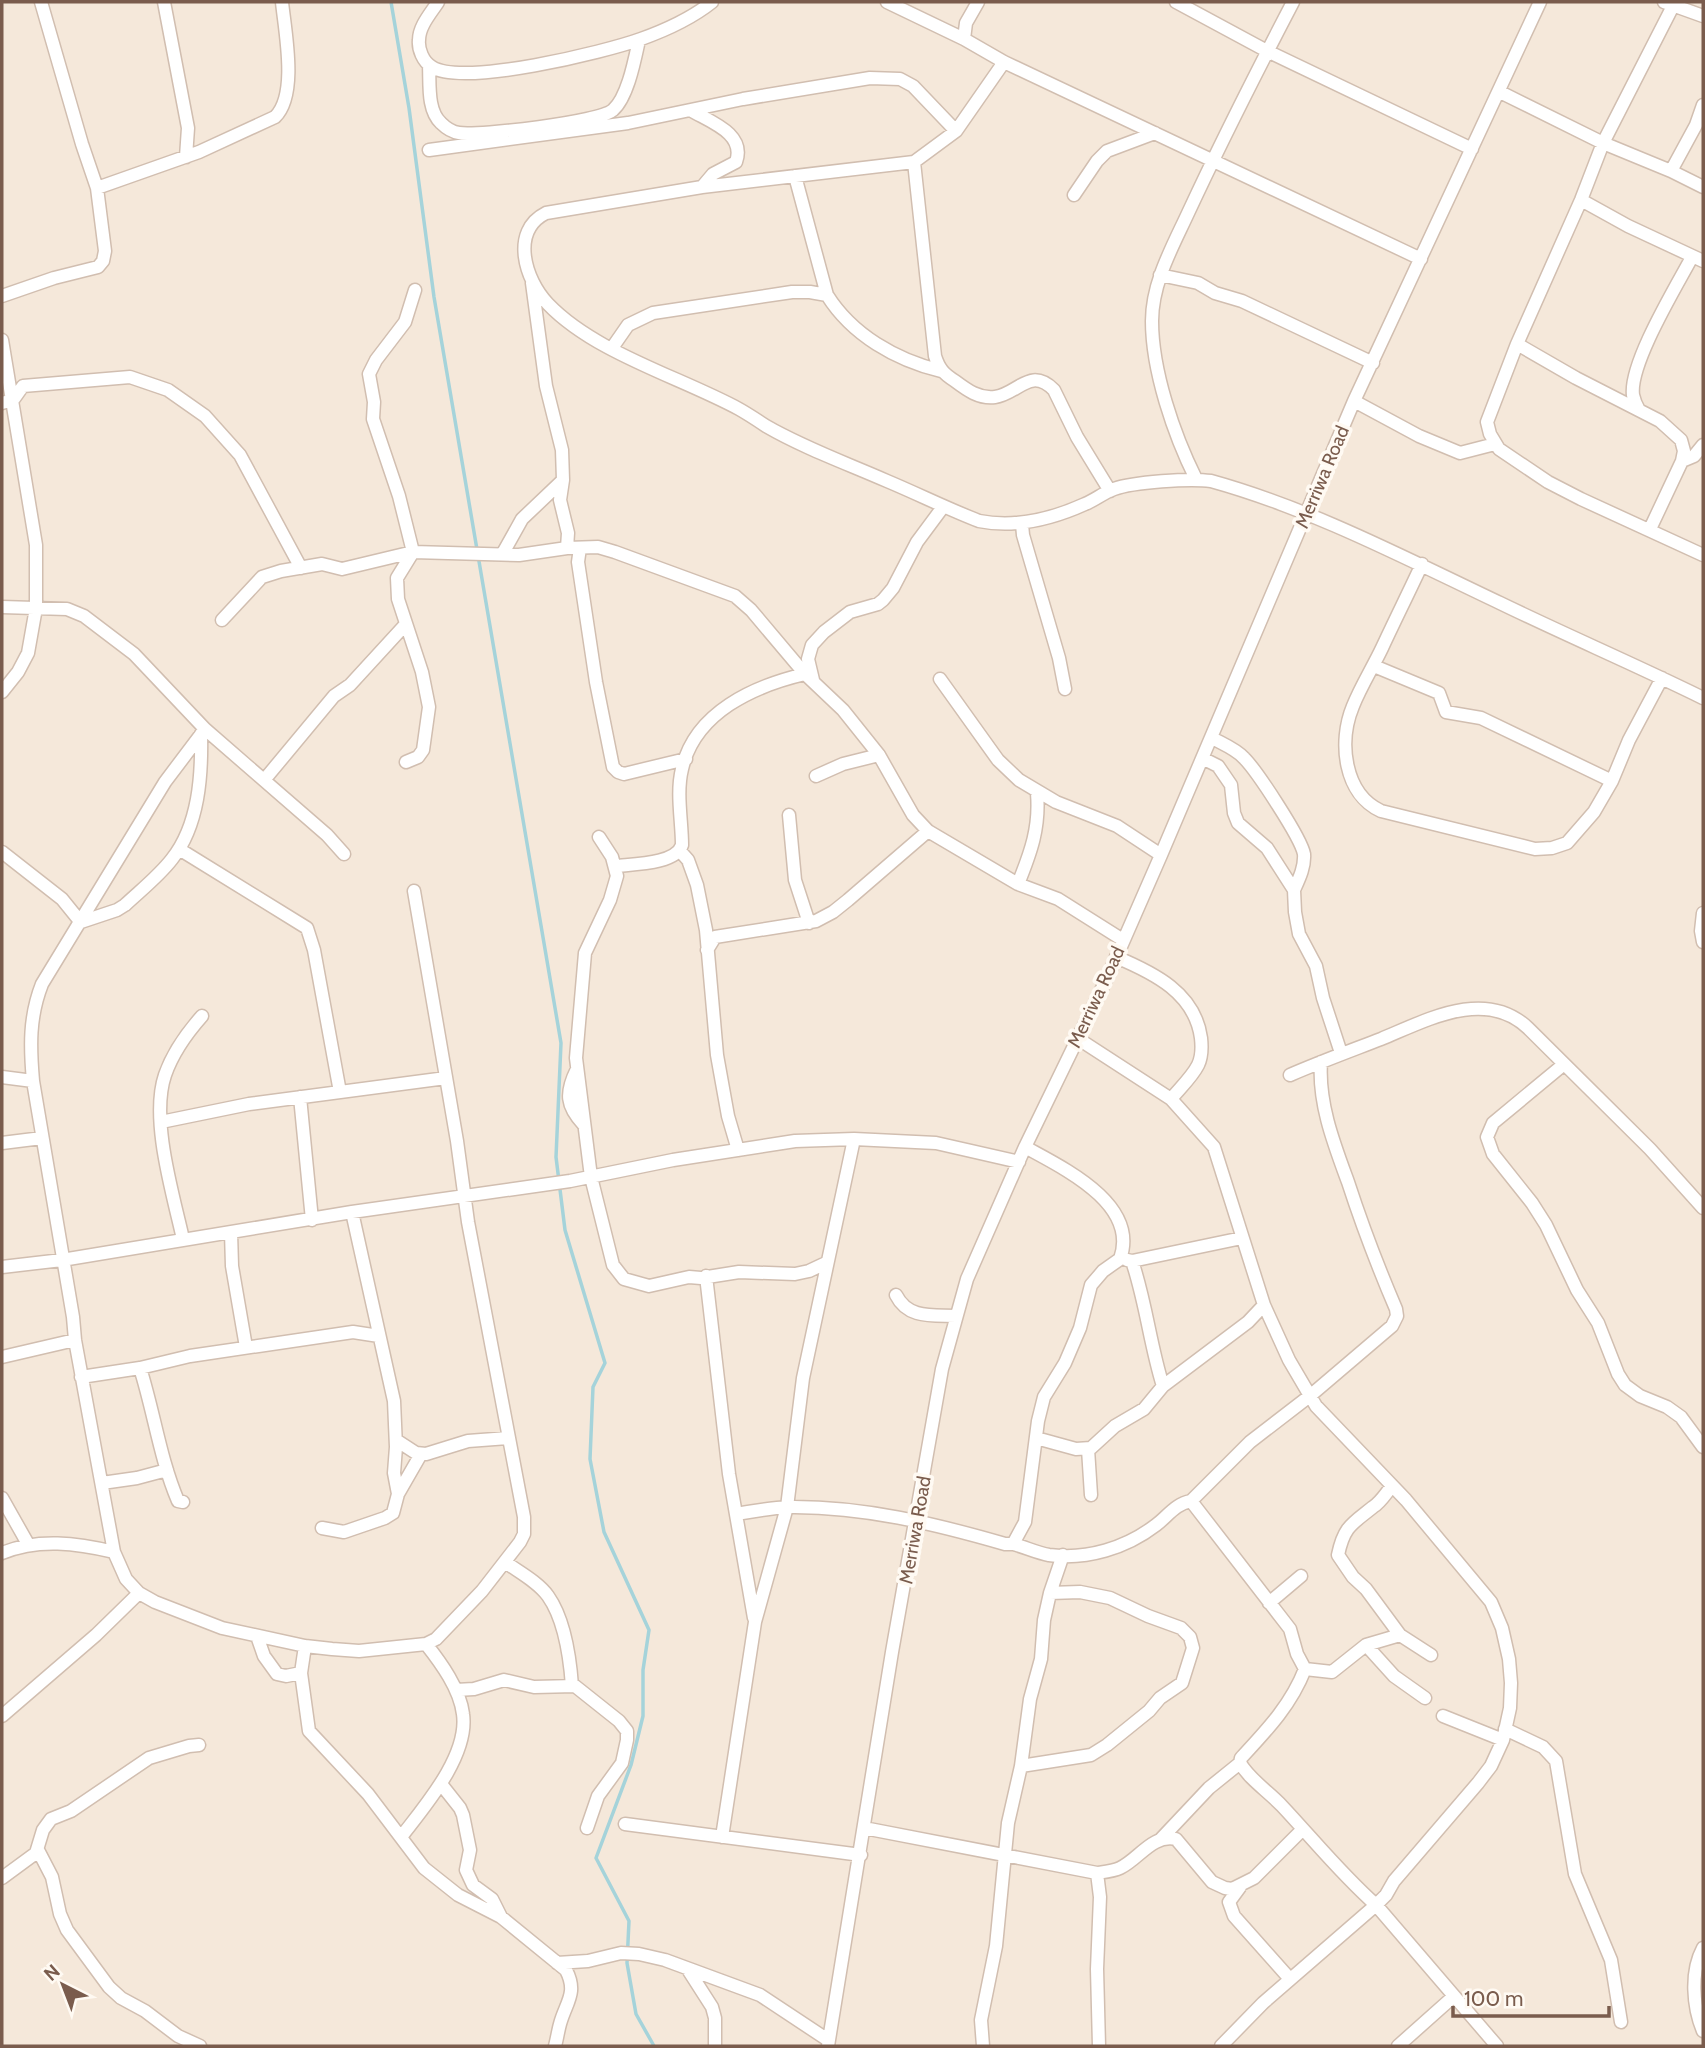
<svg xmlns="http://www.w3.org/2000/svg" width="1705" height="2048" viewBox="0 0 1705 2048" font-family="Cabin,sans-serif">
<rect width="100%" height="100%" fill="#fdf6ec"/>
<path fill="#f5e8da" d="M2,2H1703V2046H2Z"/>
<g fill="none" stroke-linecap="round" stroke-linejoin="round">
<path stroke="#a5d3da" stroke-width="3.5" d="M391,2L409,108L434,297L561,1043L556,1157L565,1230L605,1363L593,1387L590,1459L604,1532L649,1630L643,1670V1716L631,1765L596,1858L629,1921L627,1963L636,2014L654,2046"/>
<defs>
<path id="minor" d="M164,2L188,128L186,157
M438,2C431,13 419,26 419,40C418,49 423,62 432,67C463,87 605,52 641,39C666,30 692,18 712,2
M887,2L964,39L1004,62L1421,259
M1176,2L1267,51L1472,149
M1664,2L1703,16
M1675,2L1603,143L1581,200L1517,344L1487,422L1490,434L1499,449L1548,482L1581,499L1703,555
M964,39L966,23L978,2
M1004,62L956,131L914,162L702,187L546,213C510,231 525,280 548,304C595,353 680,377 739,409C748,414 757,420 766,426C804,448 846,463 887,481C918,494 948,509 979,521C1015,528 1052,519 1085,504C1095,500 1103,493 1114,489C1133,482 1190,478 1211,481C1312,509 1405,558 1500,603C1568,636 1636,665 1703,698
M429,66C430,84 427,110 441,123C446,128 452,132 459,133C480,136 600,122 613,110C628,97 635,58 639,40
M1500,92L1603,143L1671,171L1703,187
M692,111C711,122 746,134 736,162L713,174L702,187
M429,150L628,123L743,99L870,78L900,79L913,86L956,131
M914,162L935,356C939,369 944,374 955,381C967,390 979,399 995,397C1018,394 1030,366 1054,390L1077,437L1110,491
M1671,171L1696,125L1703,105
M795,176L827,295C852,335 896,360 941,371
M97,188L199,152L275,117C298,95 285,32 282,2
M1074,195L1097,161L1107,151L1155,133
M1581,200L1628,226L1703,261
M1160,275L1198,283L1215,293L1242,301L1373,363
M532,283L546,386L562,450L563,480L560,500L568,533L567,548
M2,296L54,278L98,267L103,261L105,251L97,188L82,144L41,2
M2,340L36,545V608L28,653L18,672L2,692
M1517,344L1576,378L1660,421L1681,440L1684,451L1682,461L1650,529
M612,348L628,325L653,313L792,292H810L827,295
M1354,401L1419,436L1460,453L1495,444
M2,403L13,400L23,386L130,377L168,390L205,416L240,455L301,568
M1639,410C1636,405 1634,400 1633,395C1629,364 1676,287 1692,257
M1682,461L1694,456L1703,445
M1196,479C1174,435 1152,371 1152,321C1152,282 1173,246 1189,211C1222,140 1257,71 1293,2
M1022,524L1023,535L1059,658L1065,689
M580,548L578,562L596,682L613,767L618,772L624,774L686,759
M503,553L522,519L563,480
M1422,564C1409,592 1395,620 1382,648C1373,667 1361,686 1353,706C1338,742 1344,794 1381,811L1535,849L1552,848L1567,843L1594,812L1612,781L1629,740L1662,678
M2,607L67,609L84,616L134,654L205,729L327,835L344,854
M222,620L262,577L281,571L322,564L342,569L413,552L519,555L567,548L598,547L615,552L735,596L751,610L805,674L843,710L879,755L913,815L928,831L1018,884L1058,899L1123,940
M1374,666L1439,693L1446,712L1481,718L1612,781
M940,679L998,760L1019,780L1056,802L1117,826L1161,855
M813,680L808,659L812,645L824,632L850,612L878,604L883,600L893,588L917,542L943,507
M205,729L165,782L42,984C29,1017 30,1047 33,1081L73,1317L75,1340L114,1552L126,1579L139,1593L155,1602L222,1628L305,1646L332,1649L359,1651L426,1644L436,1639L482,1591L520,1542L524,1534V1517L468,1222L457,1141L414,891
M1212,738C1223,744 1236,749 1244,758C1257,771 1301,838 1304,854C1305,867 1299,879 1294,890
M1204,759L1218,766L1231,785L1234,813L1238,823L1267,848L1294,890L1295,912L1299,934L1316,966L1323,998L1341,1053
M406,762L418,757L423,750L429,707L422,672L398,599L397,578L413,552L399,496L373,419L374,402L369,374L376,360L405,322L415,290
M816,776L843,764L879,755
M265,779L334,696L350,685L405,625
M789,815L795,880L809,923
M599,837L612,857L617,876L610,900L585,953L576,1058L591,1177L613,1265L624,1279L649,1286L689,1277L701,1278L739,1272L795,1274L809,1271L826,1263
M179,849L307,928L314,950L340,1092
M680,851L688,860L697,885L706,930L717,1055L728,1116L738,1150
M2,852L62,899L79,920
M616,866C634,864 676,864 682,845C682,821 676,793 682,769C695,712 754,686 805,674
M1018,884C1031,852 1040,827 1037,793
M1703,913L1701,931L1703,942
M81,922L117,910L125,905C141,890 159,876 172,859C199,825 202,775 201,734
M707,950L715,937L816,921L833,912L848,900L928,831
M1116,957C1154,973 1195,993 1201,1038C1202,1047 1202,1057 1198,1065C1192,1077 1180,1088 1171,1099
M1077,1038L1171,1099L1214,1147L1264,1305L1289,1360L1316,1406L1406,1500L1491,1602L1502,1628L1509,1659L1511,1683L1510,1708L1503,1740L1491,1766L1478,1783L1394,1881L1386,1895L1376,1905L1497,2046
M1563,1065L1493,1123L1487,1137L1493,1154L1532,1203L1546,1225L1577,1290L1598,1323L1618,1374L1625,1385L1640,1396L1667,1407L1681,1417L1703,1447
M577,1069C565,1093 566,1106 584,1125
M1290,1075C1320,1062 1350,1051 1381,1039C1425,1021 1485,987 1528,1028L1650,1149L1703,1208
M2,1077L33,1081
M300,1097L312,1220
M161,1122L249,1104L446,1078
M2,1143L42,1138
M231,1232L232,1266L246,1347
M183,1239C173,1194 150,1119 165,1075C173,1052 186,1034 202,1016
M1127,1260L1132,1261L1242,1238
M1132,1261C1146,1302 1150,1345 1163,1386
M2,1267L62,1260L352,1212L570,1181L673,1160L795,1141L854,1139L936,1143L1019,1162
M706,1276L729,1474L754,1618
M896,1295C908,1319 932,1315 956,1316
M2,1357L75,1340
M140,1368C154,1412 160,1459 178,1501L183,1502
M81,1377L140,1368L190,1356L353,1332L379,1336
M1036,1438L1076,1449L1091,1448L1115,1426L1144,1409L1163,1386L1248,1322L1264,1305
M396,1440L416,1453L426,1454L468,1441L508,1438
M1088,1449L1091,1495
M102,1483L137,1478L167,1470
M1392,1486C1386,1493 1381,1502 1373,1507C1352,1524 1344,1526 1338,1555L1353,1577L1366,1589L1400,1635L1431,1655
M398,1494L421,1454
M2,1498L28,1544
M1191,1501L1290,1629L1297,1654L1305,1669C1291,1705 1267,1730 1241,1758L1240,1763C1250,1780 1268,1791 1282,1806C1313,1839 1341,1874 1376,1905L1263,2003L1221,2046
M736,1514C753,1511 772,1508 789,1507C862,1506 936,1524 1005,1544H1013L1025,1522L1038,1421L1044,1397L1065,1363L1080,1328L1091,1285L1103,1271L1120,1259C1140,1204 1063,1168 1025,1147
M322,1528L344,1532L385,1518L393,1513L398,1494L394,1473L396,1447L394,1401L352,1212
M1013,1544C1025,1547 1037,1553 1049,1555C1087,1560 1126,1548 1156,1525C1168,1516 1175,1504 1191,1501L1250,1442L1311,1395L1392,1326L1397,1316L1396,1309C1378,1267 1362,1225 1348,1182C1334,1144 1318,1103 1321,1062
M2,1553C38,1538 77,1543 114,1552
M505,1562C519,1572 538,1582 548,1596C565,1620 570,1658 572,1686
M1269,1603L1301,1576
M257,1636L264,1656L277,1674L286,1676L301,1673
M1366,1645L1394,1676L1425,1698
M305,1646L301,1673L309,1731L368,1794L424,1868L458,1895L501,1917L566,1970C578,1993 566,2002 560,2024C558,2031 557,2039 555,2046
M1305,1669L1332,1672L1366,1645L1400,1635
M456,1690L474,1689L504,1680L534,1687L575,1686L619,1721L627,1731V1740L622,1763L598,1796L587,1828
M2,1716L96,1635L139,1593
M1443,1716L1503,1740
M1505,1729L1543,1747L1556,1761L1575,1874L1611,1960L1621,2022
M1021,1766L1091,1755L1107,1745L1149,1711L1160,1698L1182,1683L1193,1648L1190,1637L1181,1628L1148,1616L1110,1598L1080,1592L1050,1593
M441,1784L460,1808L463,1815L470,1850L466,1870L473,1885L492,1899L501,1917
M625,1824L861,1855
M864,1828L1097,1873L1100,1897L1097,1969L1099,2046
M401,1837C424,1807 469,1756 463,1714C460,1689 441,1663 426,1644
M722,1837L755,1622L787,1507L803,1378L854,1139
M1160,1840L1209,1788L1240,1763
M38,1850L52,1877L60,1914L67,1930L109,1987L121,1998L145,2011L178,2036L200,2046
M1097,1873C1104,1872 1114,1871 1120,1868C1139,1859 1152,1834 1176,1839L1212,1882L1225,1888L1232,1889L1254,1878L1302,1830
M2,1878L36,1853L43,1830L51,1819L71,1811L149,1758L189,1746L199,1745
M1240,1887L1229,1902L1234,1916L1290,1979
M1703,1948C1690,1972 1693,2007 1703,2031
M557,1963L588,1961L621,1953L639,1954L665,1960L760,1995L828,2040
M687,1968L712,2007L715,2018V2046
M828,2046L892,1652L942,1369L967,1279L1025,1147L1109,974L1161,855L1354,401L1540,2
M983,2046L981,2020L996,1946L1008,1823L1021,1766L1030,1699L1041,1659L1044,1620L1050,1593L1063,1555
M1398,2046L1453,1997"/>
</defs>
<use href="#minor" stroke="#d1beb0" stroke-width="15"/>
<use href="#minor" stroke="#fff" stroke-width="12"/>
</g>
<g text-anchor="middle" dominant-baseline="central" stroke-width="7" stroke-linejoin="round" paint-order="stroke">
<g font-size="19" fill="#7a5c4d" stroke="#fffaf3">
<text transform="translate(1322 477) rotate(-67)">Merriwa Road</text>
<text transform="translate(1096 997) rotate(-65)">Merriwa Road</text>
<text transform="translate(915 1530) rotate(-80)">Merriwa Road</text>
</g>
</g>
<rect width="1705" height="2048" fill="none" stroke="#7a5c4d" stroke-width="7"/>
<g transform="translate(63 1985) rotate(318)" stroke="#fffaf3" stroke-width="5" paint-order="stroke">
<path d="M0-5L12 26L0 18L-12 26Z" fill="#7a5c4d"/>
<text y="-10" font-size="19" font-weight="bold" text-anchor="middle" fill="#7a5c4d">N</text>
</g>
<path d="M1453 2006v10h156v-10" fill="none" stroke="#7a5c4d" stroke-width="3.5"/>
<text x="1464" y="2006" font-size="21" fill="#7a5c4d" stroke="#fffaf3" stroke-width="5" paint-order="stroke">100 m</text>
</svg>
